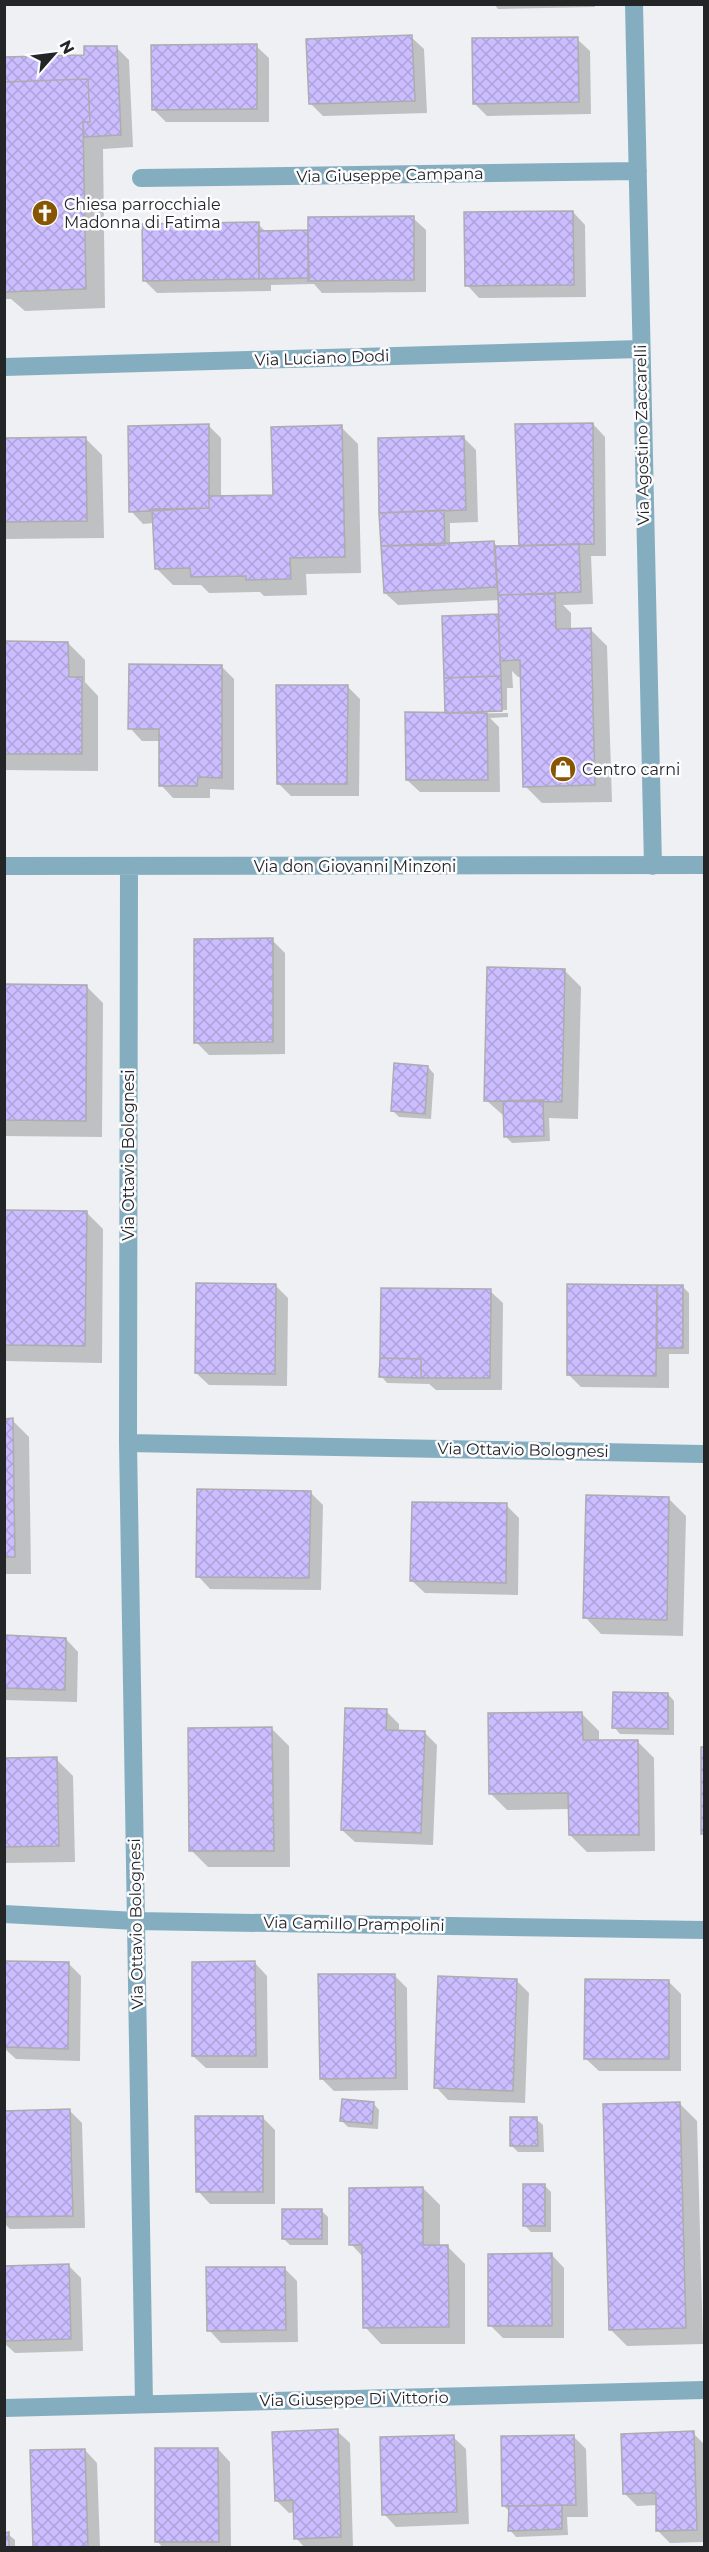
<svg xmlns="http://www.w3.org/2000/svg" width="709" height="2552" viewBox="0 0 709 2552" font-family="Montserrat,sans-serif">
<defs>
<pattern id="building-cross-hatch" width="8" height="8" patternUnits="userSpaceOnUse" patternTransform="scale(1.5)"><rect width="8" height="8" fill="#cbbdff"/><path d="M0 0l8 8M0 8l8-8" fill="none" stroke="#aea2da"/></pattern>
</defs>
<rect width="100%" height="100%" fill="#eef0f3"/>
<path fill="#0003" d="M494,4H595V7L498,9Z
M411,37L424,49L427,113L323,116L311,104Z
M577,39L590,51L591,114L487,116L474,103Z
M256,46L269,58V122H166L153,109Z
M116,47L129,60L133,147L103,149L105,308L25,311L11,299H4V59L86,57Z
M573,212L585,225L586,297L479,298L467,285Z
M413,218L426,230V292L322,293L314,284L271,285V291L157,293L145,281L258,224L267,233L310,232Z
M593,424L605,437L606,556H591L593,604L563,605L571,613V630L590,629L607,646L612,802L542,803L525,786L522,677H518L512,671L513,688H507V710L450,711V714L508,713V717L490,718L499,727L500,792H420L407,780L446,714L498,616L500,618V600L398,605L385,593L464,438L476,450L478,522L450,523V545L493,542L498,547H520Z
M209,426L221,438V497L275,496L341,427L358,444L361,573L306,574L307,595L264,596L260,592L209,593L201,585H173L156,568L154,523L143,524L131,511Z
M85,438L102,455L104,538L4,539V439Z
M4,643H68L85,660V682L98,696V771L4,770Z
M222,667L234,679V790L210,789V798H173L161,785V741H142L130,728Z
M347,686L360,699L359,796H291L279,784Z
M272,940L285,953V1054L209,1055L196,1042Z
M564,970L581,987L578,1119L549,1118L550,1141L512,1143L505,1136V1117L486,1100Z
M4,985L87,987L103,1003L102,1137L4,1136Z
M428,1067L434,1074L431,1119L399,1117L393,1111Z
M4,1211L86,1212L103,1229L102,1363L4,1361Z
M276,1286L288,1298L287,1386L209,1385L196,1373Z
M568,1286L683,1287L689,1293V1354H669V1388L581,1387L568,1374Z
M490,1291L503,1303L502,1390H436L429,1384L387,1383L381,1376Z
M4,1420H12L29,1437L31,1574H4Z
M310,1492L323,1505L321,1590L210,1589L198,1576Z
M669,1499L686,1516L683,1636L601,1634L585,1617Z
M506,1505L519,1518L518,1595L425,1593L412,1581Z
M4,1637L66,1639L78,1652L77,1702L4,1700Z
M668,1694L674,1701V1735L620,1734L614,1727Z
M386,1711L399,1724V1731L424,1732L437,1745L433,1845L355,1842L342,1830Z
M582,1714L599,1731V1742L637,1741L654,1758L655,1851L587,1852L570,1835V1809L507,1810L490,1793Z
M272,1729L289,1746L290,1867H208L191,1850Z
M703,1748H704V1836L702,1833Z
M56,1759L73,1776L75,1862L4,1863V1760Z
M4,1962L68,1963L81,1976L80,2061L16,2059L4,2048Z
M255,1963L267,1976L268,2068H206L193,2056Z
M394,1975L407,1988L408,2090L334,2091L321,2078Z
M516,1980L529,1993L525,2103L448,2100L436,2087Z
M668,1981L681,1994V2071H599L586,2059Z
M373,2103L379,2110L378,2129L348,2127L342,2121Z
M680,2104L697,2121L703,2344L627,2346L610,2329Z
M70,2111L82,2123L85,2228L10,2229L4,2223V2112Z
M262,2117L275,2130V2204H210L198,2191Z
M536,2119L543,2125L544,2152H518L512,2146Z
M544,2185L551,2192V2232H531L524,2225Z
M423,2188L440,2205V2247H448L465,2264V2344H381L365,2327L364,2258L351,2244Z
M321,2210L328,2217V2245H290L283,2238Z
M552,2255L564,2268V2338H503L490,2325Z
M68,2265L81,2278L83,2351L15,2353L4,2343V2268Z
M284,2268L297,2281L298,2342L221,2343L209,2330Z
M337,2431L350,2443L353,2548H305L296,2538L295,2512L289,2513L276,2500Z
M693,2433L704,2444V2542L670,2543L658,2531L657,2505L637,2506L625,2494Z
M573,2436L586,2449L588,2517H567L568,2535L516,2537L510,2530V2512L504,2506Z
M453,2437L466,2449L469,2524L396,2527L384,2514Z
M218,2449L230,2462L231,2548H163L157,2541Z
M85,2450L97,2463L100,2548H34Z
M8,2534L15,2540V2548H4Z"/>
<path fill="url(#building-cross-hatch)" stroke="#adacaf" stroke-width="1.5" d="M412,35L415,101L309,104L306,39Z
M578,37L579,102L473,104L472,38Z
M257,44V109L152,110L151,45Z
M84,46H117L121,135L84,137L83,122H90L88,79L4,82V57L84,55Z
M88,79L90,122H83L86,289L4,292V82Z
M573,211L574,285L465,286L464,212Z
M414,216V280L308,281V217Z
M259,222V279L143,281L142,224Z
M308,230L309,278L259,279L258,231Z
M593,423L594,544L519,546L515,424Z
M209,424V508L129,512L128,426Z
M342,425L345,557L290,558L291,579L246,580V576L191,577L190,568L155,569L152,509L209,508V496L273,495L271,427Z
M464,436L466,510L379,513L378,438Z
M86,437L87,521L4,522V438Z
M444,510L445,545L381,546L379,513Z
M494,541L497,587L384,593L381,546Z
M579,544L581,592L498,595L495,546Z
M555,594L556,629L591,628L595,785L523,787L520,660L500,661L498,595Z
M498,614L501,676L444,678L442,616Z
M4,641L68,642L69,677H82V754H4Z
M129,664L222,665V778L198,777L197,786H159V729H128Z
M501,676L502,711L445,713L444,678Z
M276,685H348L347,784H277Z
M405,712L487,713L488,780H406Z
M273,938V1042L194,1043V939Z
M487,967L565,969L562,1102L484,1101Z
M4,984L87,985L86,1121L4,1120Z
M394,1063L428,1066L425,1114L391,1111Z
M543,1100L544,1136L504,1137L503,1101Z
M4,1210L87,1211L85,1346L4,1345Z
M196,1283L276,1284L275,1374L195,1373Z
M567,1284L657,1285L656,1376L567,1375Z
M657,1285H683V1348H657Z
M381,1288L491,1289L490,1378H421V1359L380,1358Z
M380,1358L421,1359V1378L379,1377Z
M13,1418L15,1557H4V1419Z
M197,1489L311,1491L309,1578L196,1577Z
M586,1495L669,1497L667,1620L583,1618Z
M412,1502L507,1503L506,1583L410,1581Z
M4,1635L66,1638L65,1690L4,1688Z
M613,1692L668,1693V1729L612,1728Z
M345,1708L387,1709L386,1730L425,1731L421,1833L341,1830Z
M582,1712L583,1740H638L639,1835H569L568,1793L489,1794L488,1713Z
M272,1727L274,1851H189L188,1728Z
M701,1747H704V1834H701Z
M57,1757L59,1846L4,1847V1758Z
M4,1961L69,1962L68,2049L4,2047Z
M255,1961L256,2056H192V1962Z
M318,1974H395L396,2078L320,2079Z
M438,1976L517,1979L513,2091L434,2088Z
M585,1979L669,1980V2059H584Z
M342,2099L374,2102L372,2124L340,2121Z
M680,2102L686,2328L609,2330L603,2104Z
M70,2109L73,2216L4,2217V2111Z
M195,2116H263V2192H196Z
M510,2117H537L538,2146H510Z
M523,2184H545V2226H523Z
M423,2187V2245H448L449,2327L363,2328L362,2245H349V2188Z
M282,2209H322V2239H282Z
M552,2253V2326H488V2254Z
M69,2264L71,2339L4,2341V2266Z
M206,2267H285L286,2330L207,2331Z
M338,2429L341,2537L294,2539L293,2500L275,2501L272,2432Z
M694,2431L697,2530L656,2531V2493L623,2494L621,2434Z
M454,2435L457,2512L382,2515L380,2437Z
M574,2435L576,2505L502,2506L501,2436Z
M155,2448H218L219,2542H155Z
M85,2449L88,2548H33L30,2450Z
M562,2505V2529L508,2531L509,2506Z
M9,2532V2548H4V2533Z"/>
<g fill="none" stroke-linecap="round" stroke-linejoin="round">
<path stroke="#84aebf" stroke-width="18" d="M634,4L653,866
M141,178L638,171
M4,367L640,349
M4,866L704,865
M129,866L128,1443L144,2404
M128,1443L703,1454
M4,1914L136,1921L704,1930
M4,2408L704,2390"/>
</g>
<defs>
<symbol id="church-disc" viewBox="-11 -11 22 22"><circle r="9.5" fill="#850" stroke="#fdfdff"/><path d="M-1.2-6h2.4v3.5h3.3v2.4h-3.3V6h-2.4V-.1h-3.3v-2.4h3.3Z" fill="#fff"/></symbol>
<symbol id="shop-disc" viewBox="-11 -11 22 22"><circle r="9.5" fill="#850" stroke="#fdfdff"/><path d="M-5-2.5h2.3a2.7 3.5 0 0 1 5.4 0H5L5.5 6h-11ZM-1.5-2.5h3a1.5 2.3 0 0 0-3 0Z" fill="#fff"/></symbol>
</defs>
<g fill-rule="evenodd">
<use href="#church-disc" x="30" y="198" width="30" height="30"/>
<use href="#shop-disc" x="548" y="754" width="30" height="30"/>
</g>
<g text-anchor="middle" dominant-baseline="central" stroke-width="5" stroke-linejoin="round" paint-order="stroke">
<g font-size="16" fill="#242526" stroke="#fdfdff">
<text transform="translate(390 175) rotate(-1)">Via Giuseppe Campana</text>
<text transform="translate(322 358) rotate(-2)">Via Luciano Dodi</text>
<text transform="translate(642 435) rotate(-91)">Via Agostino Zaccarelli</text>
<text x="355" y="866">Via don Giovanni Minzoni</text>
<text transform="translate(128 1155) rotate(-90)">Via Ottavio Bolognesi</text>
<text transform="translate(523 1450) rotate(1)">Via Ottavio Bolognesi</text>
<text transform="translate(136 1924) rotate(-91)">Via Ottavio Bolognesi</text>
<text transform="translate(354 1924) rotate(1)">Via Camillo Prampolini</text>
<text transform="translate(354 2399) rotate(-1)">Via Giuseppe Di Vittorio</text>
</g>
<g font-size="16" fill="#242526" stroke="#fdfdff" text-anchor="start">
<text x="64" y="204">Chiesa parrocchiale<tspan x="64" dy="18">Madonna di Fatima</tspan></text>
<text x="582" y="769">Centro carni</text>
</g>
</g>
<rect width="709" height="2552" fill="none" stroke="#242526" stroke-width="12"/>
<g transform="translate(54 54) rotate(62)" stroke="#fdfdff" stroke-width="4.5" paint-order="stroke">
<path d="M0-4.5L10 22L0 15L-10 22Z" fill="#242526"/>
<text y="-9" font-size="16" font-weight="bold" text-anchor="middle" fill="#242526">N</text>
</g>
</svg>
